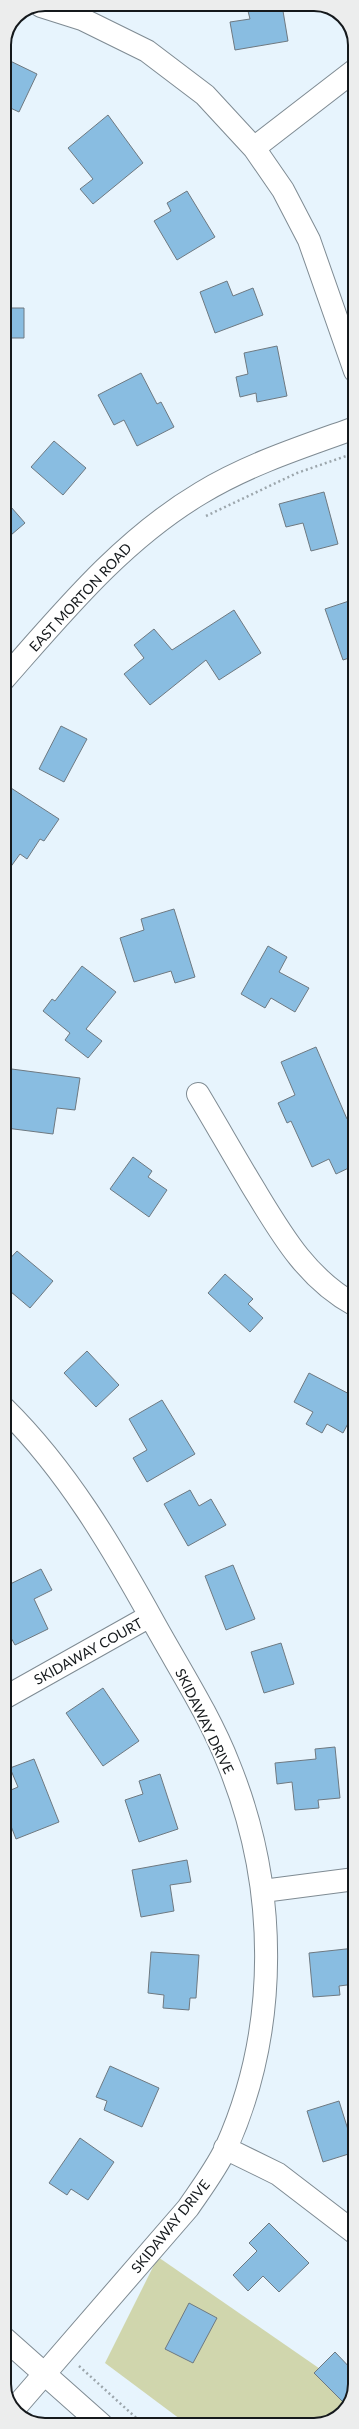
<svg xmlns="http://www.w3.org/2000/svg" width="359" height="2429" viewBox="0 0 359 2429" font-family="Lato,sans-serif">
<rect width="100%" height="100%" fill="#e7f4fd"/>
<path fill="#d0d6ad" d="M158,2257L352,2391L345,2411L319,2425H188L105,2363Z"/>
<path fill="#89bde1" stroke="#6e7981" d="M282,5L288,41L235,50L230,22L250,19L248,11Z
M4,58L37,74L19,112L4,105Z
M108,115L143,163L93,204L80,189L93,179L68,148Z
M187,191L215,237L177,260L154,221L171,211L167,203Z
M227,281L233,296L253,288L263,315L215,333L200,292Z
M4,308H24V338H4Z
M277,346L287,396L257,402L256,393L240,397L236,377L248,374L244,353Z
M141,373L157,404L161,402L174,427L137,446L124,420L114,425L98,395Z
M54,441L86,468L63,495L31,467Z
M324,492L338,544L311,551L303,523L286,527L279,504Z
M4,499L25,523L4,541Z
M355,599V656L343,660L325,609Z
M234,610L261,653L219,680L206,660L150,705L124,674L144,658L134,645L154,629L172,650Z
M61,726L87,739L64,782L39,769Z
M11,788L59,819L44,841L40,839L27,859L20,854L4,876V799Z
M174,909L195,977L175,983L171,971L134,982L120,938L144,930L141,919Z
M268,946L287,957L279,972L309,988L295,1012L271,998L265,1008L241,994Z
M82,966L116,992L86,1029L102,1041L88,1058L65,1040L70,1033L43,1011L52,999L55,1001Z
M316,1047L347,1119L350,1118L355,1129V1165L336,1174L329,1159L312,1167L291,1121L287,1123L278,1103L295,1095L281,1062Z
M4,1068L80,1078L75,1110L57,1108L53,1134L6,1128L9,1105L4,1104Z
M133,1157L152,1171L148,1177L167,1190L149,1217L110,1189Z
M17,1251L53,1281L30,1308L4,1286V1265Z
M225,1274L253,1299L248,1304L263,1318L250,1332L208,1293Z
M87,1351L119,1385L96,1407L64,1373Z
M309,1373L355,1397V1410L343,1433L327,1424L322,1433L306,1424L313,1412L294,1402Z
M162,1400L195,1454L147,1482L133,1458L147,1450L129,1419Z
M190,1490L199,1506L211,1499L226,1525L188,1546L164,1504Z
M233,1565L255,1619L226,1630L205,1576Z
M41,1569L52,1590L34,1599L48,1629L15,1645L4,1625V1587Z
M281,1643L294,1684L264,1693L251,1652Z
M103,1688L139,1741L103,1766L66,1713Z
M335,1747L340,1798L318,1800L319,1808L295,1810L292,1782L277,1784L275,1763L316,1759L315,1749Z
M34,1759L59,1822L16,1839L4,1808V1793L18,1787L10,1768Z
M160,1774L178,1829L139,1842L125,1800L143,1794L139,1781Z
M187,1860L191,1882L170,1885L174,1911L141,1917L132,1870Z
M355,1948V1984L339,1986L340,1995L313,1997L309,1953Z
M151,1952L199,1955L196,1998H190L189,2010L163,2008L164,1995L148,1993Z
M110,2066L159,2088L142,2127L104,2110L107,2101L96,2097Z
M339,2101L355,2152L323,2162L307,2111Z
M80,2138L114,2162L88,2200L71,2189L67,2195L49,2183Z
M269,2223L309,2263L279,2292L263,2276L248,2291L233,2275L257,2251L249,2243Z
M189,2303L217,2318L193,2363L165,2349Z
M335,2352L355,2373V2384L347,2406L314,2373Z"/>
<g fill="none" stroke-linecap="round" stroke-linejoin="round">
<defs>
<path id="minor" d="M41,6L82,19L147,51L205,95L254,148L283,190L309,240L355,371
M254,148L355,70
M4,679C64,611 122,540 201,493C249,464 302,447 355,428
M198,1094C216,1124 233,1154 251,1184C279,1230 305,1278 355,1305
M4,1408C67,1470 112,1547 154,1623C180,1670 210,1716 229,1765C278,1886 280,2028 226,2148C216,2169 201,2189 188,2208L14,2409
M4,1698L150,1616
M263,1891L355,1879
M225,2148L278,2174L355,2233"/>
<path id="highway" d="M4,2338L102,2425"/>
</defs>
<use href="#minor" stroke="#7f8b93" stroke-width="24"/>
<use href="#highway" stroke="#7f8b93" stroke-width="24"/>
<path stroke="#9ca6ac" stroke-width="2.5" stroke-dasharray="2 3" stroke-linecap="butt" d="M206,516L297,473L355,453
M4,706L10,698
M79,2366L144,2425"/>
<use href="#minor" stroke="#fff" stroke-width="22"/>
<use href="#highway" stroke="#fff" stroke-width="22"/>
</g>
<g text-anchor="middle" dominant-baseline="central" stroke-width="4" stroke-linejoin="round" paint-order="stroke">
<g font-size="14" fill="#15191c" stroke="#fff">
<text transform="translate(80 597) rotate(-47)">EAST MORTON ROAD</text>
<text transform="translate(88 1651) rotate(-29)">SKIDAWAY COURT</text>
<text transform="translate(205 1721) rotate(64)">SKIDAWAY DRIVE</text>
<text transform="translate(170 2226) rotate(-51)">SKIDAWAY DRIVE</text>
</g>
</g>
<path d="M0 0H359V2429H0ZM45 11H314A34 34 0 0 1 348 45V2384A34 34 0 0 1 314 2418H45A34 34 0 0 1 11 2384V45A34 34 0 0 1 45 11Z" fill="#eceded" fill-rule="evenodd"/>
<path fill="none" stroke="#15191c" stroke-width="2" d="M45 11H314A34 34 0 0 1 348 45V2384A34 34 0 0 1 314 2418H45A34 34 0 0 1 11 2384V45A34 34 0 0 1 45 11Z"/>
</svg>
